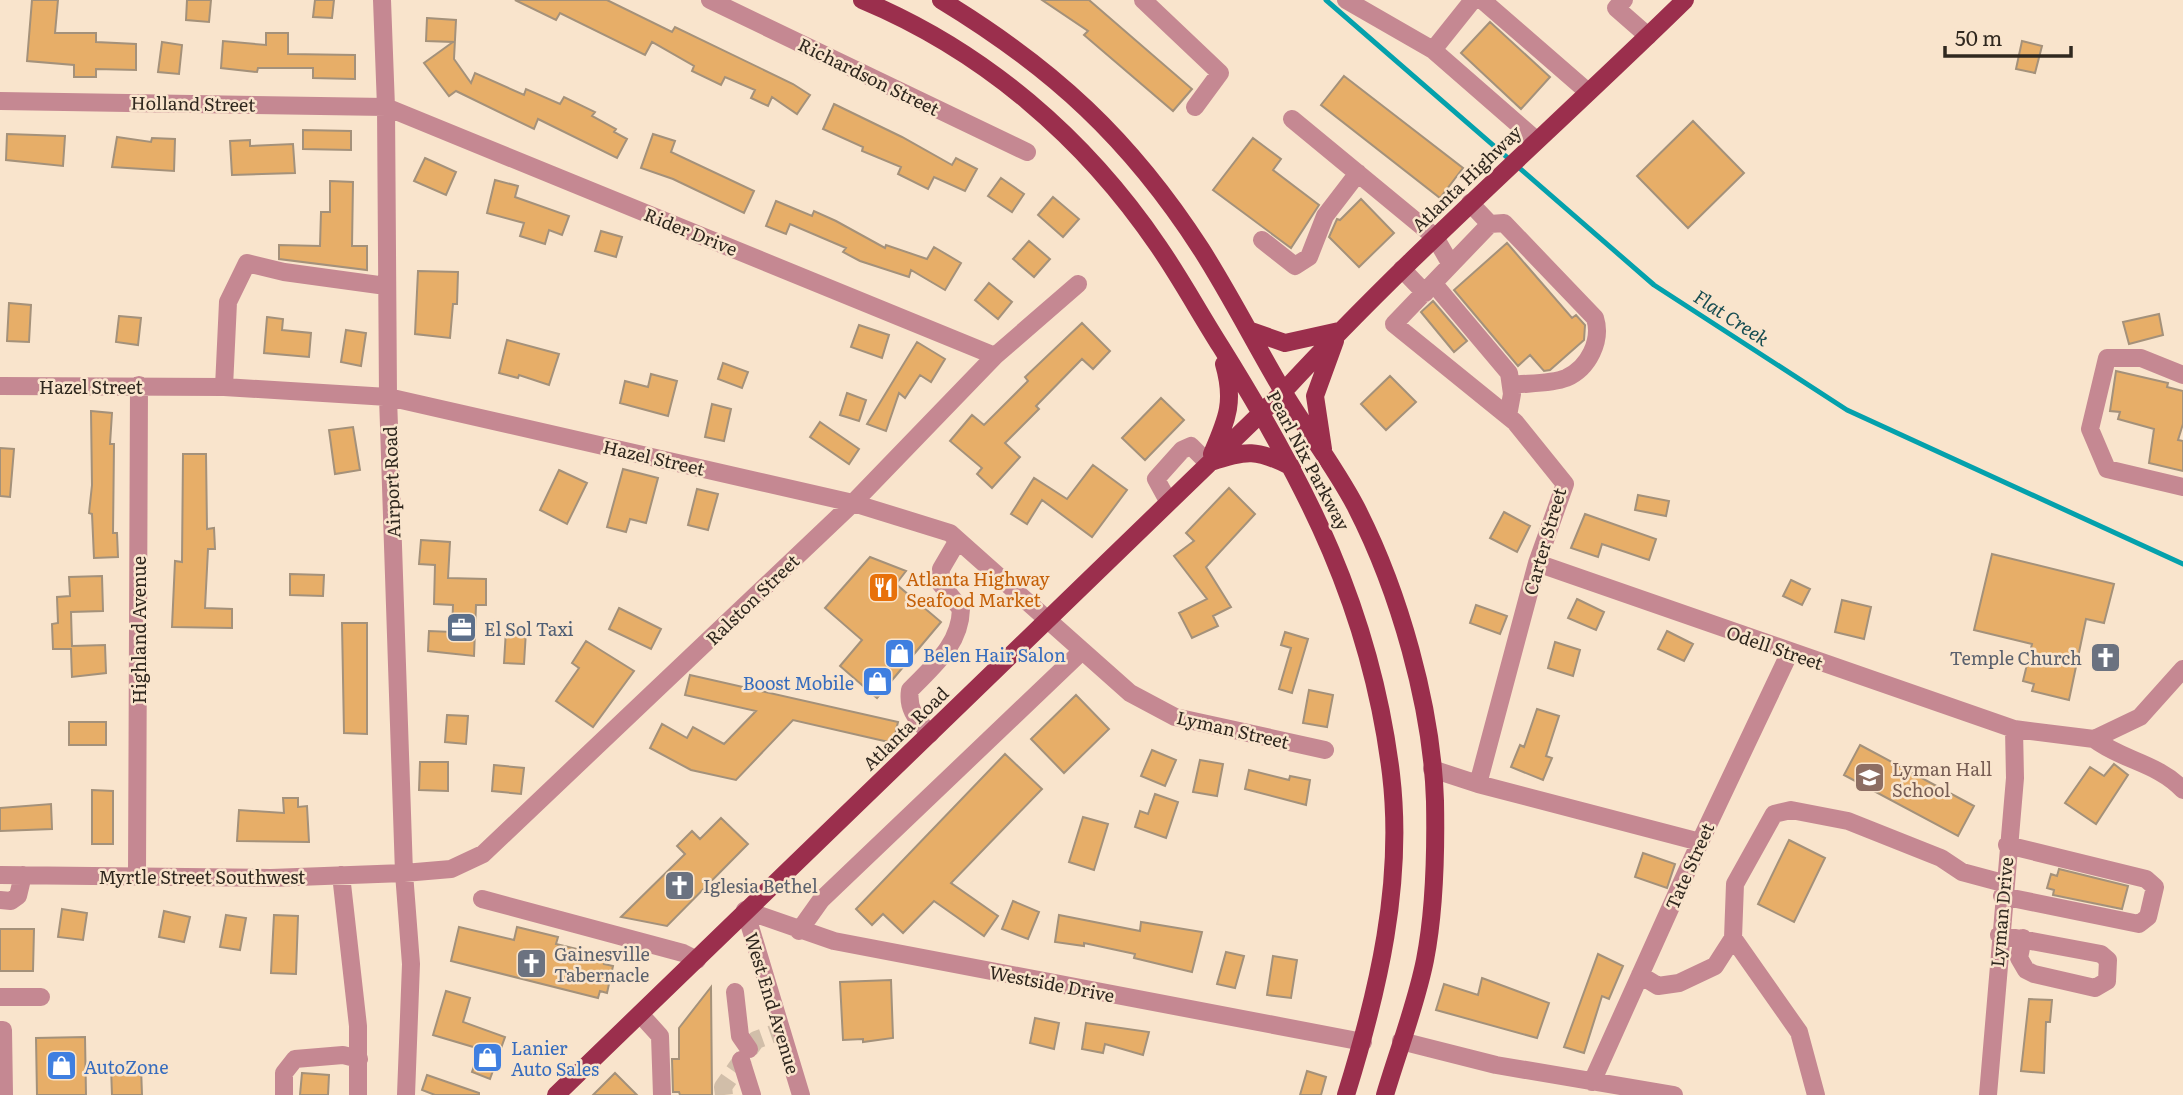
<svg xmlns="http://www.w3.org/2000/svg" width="2183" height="1095" viewBox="0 0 2183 1095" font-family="Literata,serif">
<rect width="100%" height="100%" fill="#f9e4cc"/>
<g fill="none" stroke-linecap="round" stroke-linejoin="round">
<path stroke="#04a1ac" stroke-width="5" d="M1326,0L1654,285L1847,410L2183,564"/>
</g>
<path fill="#e7ae68" stroke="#a4917a" stroke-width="2" d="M32,0H58L55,33H96V42L136,44V70L96,69V77H74V65L27,61Z
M187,0H211L209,22L186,20Z
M315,0H334L332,18L313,17Z
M515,0H607L672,32L675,27L793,84L810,95L797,114L772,97L768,106L751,98L755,90L725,77L721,85L692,71L694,66L652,42L645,55L560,13L556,20Z
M1042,0H1089L1192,89L1173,111L1084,35L1088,31Z
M427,18L456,20L454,59L471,83L475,73L524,95L526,89L560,104L564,97L595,112L592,116L616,129L614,132L627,139L617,158L538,119L534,129L456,91L449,96L424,63L453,42L426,41Z
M1490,22L1550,77L1521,109L1461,53Z
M266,33H288V54L355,55V79L313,78V68H258L257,72L221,68L223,41L266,45Z
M2022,41L2042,46L2035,73L2016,69Z
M162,42L182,45L179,74L158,72Z
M1344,76L1463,168L1440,198L1321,105Z
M834,104L902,137L952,165L956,158L977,169L965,191L934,177L928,189L898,174L901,167L862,151L863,147L823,129Z
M1693,121L1744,173L1688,228L1637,176Z
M303,130L351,131V150L303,149Z
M7,134L65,136L63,166L6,160Z
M653,134L675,141L671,152L754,191L744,213L673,179L641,168Z
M117,137L151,142L152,138L175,139L174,171L112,167Z
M1253,138L1281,159L1273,170L1319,205L1291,248L1213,190Z
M250,140V146L293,144L295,173L232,175L230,141Z
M425,158L456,172L446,195L414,181Z
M1001,178L1024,194L1012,212L988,196Z
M495,180L518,186L515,197L569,216L562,235L549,230L545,244L520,236L524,223L487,213Z
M330,181L353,182L352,246H367V270L279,259V245L320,246L321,212H330Z
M1053,197L1079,219L1063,237L1038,215Z
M1361,199L1394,233L1359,267L1329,237L1337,219L1340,220Z
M776,201L812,216L814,211L836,221L885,248L886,245L927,259L934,247L961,263L945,290L911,270L909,277L860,261L843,252L846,248L790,224L786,234L766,226Z
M601,231L622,237L616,257L595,251Z
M1029,241L1050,259L1034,277L1013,259Z
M1507,243L1572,318L1576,315L1585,325L1584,340L1550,370L1544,371L1530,355L1518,366L1454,290Z
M418,271L458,272L457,304H453L450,338L415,334Z
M989,283L1012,302L998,319L975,300Z
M1433,301L1467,341L1454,352L1421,312Z
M9,303L31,305L29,342L7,341Z
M2159,314L2163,335L2129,344L2123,322Z
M119,316L141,318L138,345L116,342Z
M267,317L283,319L282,330L311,333L309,357L264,353Z
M1082,323L1110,351L1093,369L1082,359L1036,406L1039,409L1005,443L1020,457L992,488L977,474L982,468L950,441L972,415L984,425L1028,381L1025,377Z
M859,325L889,335L882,358L851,347Z
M346,330L366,333L361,366L341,362Z
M507,340L559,354L549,385L519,375L518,378L499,373Z
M917,342L945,359L931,382L920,375L905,398L899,393L886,431L867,424Z
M723,363L748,372L742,388L718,379Z
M2116,371L2168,383L2167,387L2183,391V424L2178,440L2183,441V471L2149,463L2154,429L2118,419L2120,412L2110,411Z
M651,374L677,381L668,416L620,403L625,381L648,387Z
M1390,376L1416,402L1386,430L1361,404Z
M847,393L866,400L859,421L840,415Z
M1161,398L1184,420L1145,460L1122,438Z
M712,404L731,409L724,441L705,437Z
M91,411L112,413L110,444H114L113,533H117L118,557L94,558L92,514L89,513L92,485Z
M820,422L859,449L849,464L810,437Z
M353,427L360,470L335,474L329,430Z
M0,448L14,449L10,497L0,496Z
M183,454H206L207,529L214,528L215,549H208L205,608L232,609V628L172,627L175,561L182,562Z
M1093,465L1127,490L1092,537L1042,500L1027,524L1011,514L1034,478L1067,499Z
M623,469L658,478L646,523L630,519L626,532L607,527Z
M559,470L587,483L567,524L540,510Z
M1229,488L1255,514L1206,567L1231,607L1213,616L1218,626L1192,638L1179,613L1207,599L1174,556L1194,541L1186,533Z
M697,489L718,494L708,530L688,525Z
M1638,495L1669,501L1666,516L1635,510Z
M1504,512L1530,526L1517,552L1490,538Z
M1585,514L1656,539L1649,560L1602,544L1598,557L1571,548Z
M421,540L450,542L448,578L486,579V605H476L474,656L428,651L429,631L452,632L453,605L434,604L435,565L419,564Z
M1992,554L2114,584L2104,623L2086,619L2069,700L2032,691L2034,684L2023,681L2032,644L1974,630Z
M870,557L906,571L896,584L941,622L877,698L840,666L862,640L825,608Z
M290,574L324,575L323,596L290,595Z
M102,576L103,611L71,612L72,646L105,645L106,673L72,677L71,649H53L52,624L58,623L57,597L70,596L69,577Z
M1791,580L1810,589L1802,605L1783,596Z
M1577,599L1604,612L1596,630L1568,618Z
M1842,600L1871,607L1864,639L1835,632Z
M1476,605L1507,616L1500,634L1470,623Z
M619,608L661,629L651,649L609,629Z
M342,623H367V734L344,733Z
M506,630L526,631L524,664L504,663Z
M1667,631L1693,644L1684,661L1658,649Z
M1285,632L1308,639L1292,693L1279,689L1291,648L1281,645Z
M586,641L634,671L593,727L556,701L579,668L572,663Z
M1555,642L1580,650L1573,676L1548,668Z
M690,675L898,722L893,743L793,720L736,780L691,770L650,748L662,724L687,738L693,727L724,744L756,711L685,695Z
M1309,690L1333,695L1327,727L1303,723Z
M1076,695L1109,729L1064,773L1031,739Z
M1537,709L1559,716L1546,756L1552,758L1543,780L1511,767L1520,745L1524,747Z
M447,715L468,716L466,744L445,742Z
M69,722H106V745H69Z
M1860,745L1974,806L1958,836L1844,775Z
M1152,750L1176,760L1165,786L1141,776Z
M1005,754L1042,789L951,883L998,916L984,936L934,901L903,933L883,914L872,925L856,909Z
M1200,760L1223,764L1217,796L1193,792Z
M420,762H448V791L419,790Z
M2114,764L2128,775L2096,824L2065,803L2090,767L2104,776Z
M494,765L524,768L521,794L492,791Z
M1249,770L1289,780L1290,776L1310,780L1306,805L1245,789Z
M92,790L113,791V844H92Z
M1155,794L1178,802L1166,838L1135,827L1140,811L1148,814Z
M283,798H298V807L307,806L309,842L237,841L239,810L284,813Z
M51,804L52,829L0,831V808Z
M1083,817L1108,824L1094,870L1069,862Z
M721,818L748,844L667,926L621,917L685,854L677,846L692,831L700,839Z
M1789,840L1825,858L1794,922L1758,904Z
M1643,853L1675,864L1667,888L1635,877Z
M2059,869L2128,886L2122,909L2053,895L2054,890L2047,888L2051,874L2057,876Z
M1013,901L1039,912L1028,939L1002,929Z
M62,909L87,913L83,940L58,937Z
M164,911L190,917L184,942L159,937Z
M226,915L246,918L240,950L220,947Z
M274,915L298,916L296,974L271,973Z
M1059,915L1140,931L1141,922L1202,932L1192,972L1134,958L1135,954L1084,943V946L1055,942Z
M459,927L514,940L517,927L558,937L556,944L606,956L604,964L613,966L607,993L600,991L598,998L451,961Z
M0,929H34L33,971H0Z
M1226,952L1244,956L1235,988L1217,984Z
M1598,954L1623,966L1609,999L1602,996L1584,1053L1564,1047Z
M1273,956L1297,960L1291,998L1267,995Z
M1482,978L1549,1003L1537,1038L1436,1010L1444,984L1478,995Z
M891,980L893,1038L863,1042V1039L843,1040L840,982Z
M711,987L712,1095H680L679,1092H673L672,1059H679V1028Z
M446,991L470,998L463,1022L505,1037L490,1079L472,1072L480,1049L433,1035Z
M2029,999L2052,1000L2050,1022H2046L2044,1073L2021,1071Z
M1035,1018L1059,1023L1054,1049L1030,1043Z
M1086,1023L1149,1032L1143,1055L1105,1044L1103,1053L1082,1049Z
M85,1037L86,1095H37L36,1038Z
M141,1067L142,1095H112L111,1068Z
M1307,1071L1326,1077L1321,1095H1300Z
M302,1073L329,1075L328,1095H300Z
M615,1073L637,1095H593Z
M427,1075L479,1093V1095H435L422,1090Z"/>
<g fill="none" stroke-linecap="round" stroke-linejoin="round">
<path stroke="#d1bea9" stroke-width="18" stroke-dasharray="18 9" stroke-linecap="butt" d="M724,1095L723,1087L756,1040L781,1031"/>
<path stroke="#c58892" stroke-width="18" d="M382,0L386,107L388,397L404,873L411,964L406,1095
M710,0L1027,152
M1143,0L1220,73L1195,107
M1346,0L1433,50L1535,139
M1482,0L1588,92
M1624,0L1616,8L1648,36
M1433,50L1473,0
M0,101L386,107L995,356
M1292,119L1435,237L1450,263
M1470,203L1490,224L1394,324L1515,422L1565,484L1537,563L1478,784
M1490,224L1504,223L1595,318C1602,340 1589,368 1566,378C1551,384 1527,383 1511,385
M1262,240L1295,266L1309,257L1325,216L1358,173
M1402,269L1425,293
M1434,284L1509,373L1512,394L1508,416
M2183,375L2141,358H2107L2090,429L2107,469L2183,487
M0,386L224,387L388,397L853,503L950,533L1130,693L1175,717L1325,750
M224,387L228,302L247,263L284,272L386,286
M1168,501L1156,479L1182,450L1191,446L1208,463
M1537,563L2014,729L2094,739L2140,717L2183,669
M930,734C917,719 907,710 910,690C934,665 960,645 961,609L940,583L941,569L958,540
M2094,739C2123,761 2158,763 2183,790
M1432,769L1478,784L1700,842
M0,875L271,878L404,873L451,869L483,854L853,503L995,356L1078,284
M137,875L139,385
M341,875L358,1026V1095
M2002,896L2139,924L2148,917L2155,887L2146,879L2007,845
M482,899L683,953L697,960
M0,900L11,901L18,896L23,875
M745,910L834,941L1363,1042
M745,910L801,1095
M799,931L821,900L1082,651
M1999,935L2101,954L2108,960L2107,981L2095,988L2034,974L2026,970L2019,958L2023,938
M1640,975L1658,986L1679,983L1715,966L1733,938
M735,992L740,1036L749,1049
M0,997H41
M640,1014L660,1036L662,1095
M0,1030H3L4,1095
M1401,1041L1496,1065L1674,1095
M741,1060L752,1095
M1592,1082L1700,842L1790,652
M284,1095V1073L295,1059L343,1055L359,1059
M1816,1095L1799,1032L1733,938L1735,884L1774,814L1791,810L1848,821L1941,858L1962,872L2003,883
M1988,1095L2015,778L2014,729"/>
<path stroke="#9b2f4d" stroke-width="18" d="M862,0C984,51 1085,138 1159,247C1181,279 1200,314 1221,347C1307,485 1371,610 1391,774C1404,883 1378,992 1346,1095
M941,0C1053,68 1130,139 1201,249C1231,296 1256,346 1284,393C1307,431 1335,467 1356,507C1399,591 1432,706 1435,801C1436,853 1435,909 1425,960C1416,1005 1398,1051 1385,1095
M1251,331L1285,343L1339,331
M1323,449L1315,396L1335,341
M1212,454C1227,419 1235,402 1224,364
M1211,462C1246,450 1257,449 1292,467
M556,1095L1283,392C1410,254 1551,131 1685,0"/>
</g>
<defs>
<symbol id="restaurant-square" viewBox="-11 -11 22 22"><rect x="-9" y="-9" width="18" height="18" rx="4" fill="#e8710a" stroke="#f9e4cc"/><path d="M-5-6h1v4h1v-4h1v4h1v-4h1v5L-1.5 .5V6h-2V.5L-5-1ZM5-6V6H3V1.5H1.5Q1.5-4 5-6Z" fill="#fff"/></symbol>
<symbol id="office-square" viewBox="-11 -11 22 22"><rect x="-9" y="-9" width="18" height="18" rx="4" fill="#5c6f8a" stroke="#f9e4cc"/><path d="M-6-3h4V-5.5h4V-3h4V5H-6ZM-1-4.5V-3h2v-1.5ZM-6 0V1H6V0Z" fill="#fff"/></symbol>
<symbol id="shop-square" viewBox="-11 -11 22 22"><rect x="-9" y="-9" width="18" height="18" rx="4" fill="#3f7fe0" stroke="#f9e4cc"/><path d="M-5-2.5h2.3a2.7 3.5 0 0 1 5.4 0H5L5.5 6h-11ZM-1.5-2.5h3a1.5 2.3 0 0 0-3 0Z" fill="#fff"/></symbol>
<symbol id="church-square" viewBox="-11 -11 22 22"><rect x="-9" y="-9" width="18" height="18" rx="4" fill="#6b7280" stroke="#f9e4cc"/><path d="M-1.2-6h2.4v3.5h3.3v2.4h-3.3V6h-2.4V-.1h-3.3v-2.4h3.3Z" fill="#fff"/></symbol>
<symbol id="school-square" viewBox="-11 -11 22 22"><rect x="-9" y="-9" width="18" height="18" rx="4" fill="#8d6e63" stroke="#f9e4cc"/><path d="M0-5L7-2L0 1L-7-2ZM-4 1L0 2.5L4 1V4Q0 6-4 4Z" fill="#fff"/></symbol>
</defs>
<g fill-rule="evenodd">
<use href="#restaurant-square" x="866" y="570" width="35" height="35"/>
<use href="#office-square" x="444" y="610" width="35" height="35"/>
<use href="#shop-square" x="882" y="636" width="35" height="35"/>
<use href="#church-square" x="2088" y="640" width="35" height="35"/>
<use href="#shop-square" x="860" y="664" width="35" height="35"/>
<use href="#school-square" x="1852" y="760" width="35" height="35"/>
<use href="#church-square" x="662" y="868" width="35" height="35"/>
<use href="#church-square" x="514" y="946" width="35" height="35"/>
<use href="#shop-square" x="470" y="1040" width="35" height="35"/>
<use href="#shop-square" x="44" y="1048" width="35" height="35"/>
</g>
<g text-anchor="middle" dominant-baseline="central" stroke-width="5" stroke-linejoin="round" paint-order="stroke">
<g font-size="18" fill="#30281f" stroke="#f9e4cc">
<text transform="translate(869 76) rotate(26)">Richardson Street</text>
<text transform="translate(193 103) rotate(1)">Holland Street</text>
<text transform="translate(1466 178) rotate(-44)">Atlanta Highway</text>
<text transform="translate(691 231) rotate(22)">Rider Drive</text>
<text x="91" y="386">Hazel Street</text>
<text transform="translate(654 457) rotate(13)">Hazel Street</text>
<text transform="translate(1309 460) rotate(62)">Pearl Nix Parkway</text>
<text transform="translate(391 482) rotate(-92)">Airport Road</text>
<text transform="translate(1544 541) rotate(-74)">Carter Street</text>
<text transform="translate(752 599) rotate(-44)">Ralston Street</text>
<text transform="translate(138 630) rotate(-90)">Highland Avenue</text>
<text transform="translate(1775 647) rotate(19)">Odell Street</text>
<text transform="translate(905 728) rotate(-44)">Atlanta Road</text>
<text transform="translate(1233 729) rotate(13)">Lyman Street</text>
<text transform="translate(1689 866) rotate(-66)">Tate Street</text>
<text x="202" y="876">Myrtle Street Southwest</text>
<text transform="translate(2001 912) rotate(-85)">Lyman Drive</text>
<text transform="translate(1052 983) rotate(11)">Westside Drive</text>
<text transform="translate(773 1003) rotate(73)">West End Avenue</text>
</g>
<g font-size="18" fill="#c56008" stroke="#f9e4cc" text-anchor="start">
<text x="906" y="578">Atlanta Highway<tspan x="906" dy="21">Seafood Market</tspan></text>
</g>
<g font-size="18" fill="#4e5e75" stroke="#f9e4cc" text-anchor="start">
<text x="484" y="628">El Sol Taxi</text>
</g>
<g font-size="18" fill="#366cbe" stroke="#f9e4cc" text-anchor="start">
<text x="923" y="654">Belen Hair Salon</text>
<text x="854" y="682" text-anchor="end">Boost Mobile</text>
<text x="511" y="1047">Lanier<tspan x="511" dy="21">Auto Sales</tspan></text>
<text x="84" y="1066">AutoZone</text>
</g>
<g font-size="18" fill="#5b616d" stroke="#f9e4cc" text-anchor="start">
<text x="2082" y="657" text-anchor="end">Temple Church</text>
<text x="703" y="885">Iglesia Bethel</text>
<text x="554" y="953">Gainesville<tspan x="554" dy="21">Tabernacle</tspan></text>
</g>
<g font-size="18" fill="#785e54" stroke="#f9e4cc" text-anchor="start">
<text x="1892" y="768">Lyman Hall<tspan x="1892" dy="21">School</tspan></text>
</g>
<g font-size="19" font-style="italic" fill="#154c51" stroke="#f9e4cc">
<text transform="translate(1732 317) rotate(33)">Flat Creek</text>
</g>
</g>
<path d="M1945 46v10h126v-10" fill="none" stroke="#30281f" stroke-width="3.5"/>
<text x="1955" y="46" font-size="21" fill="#30281f" stroke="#f9e4cc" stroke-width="5" paint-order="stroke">50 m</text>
</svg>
